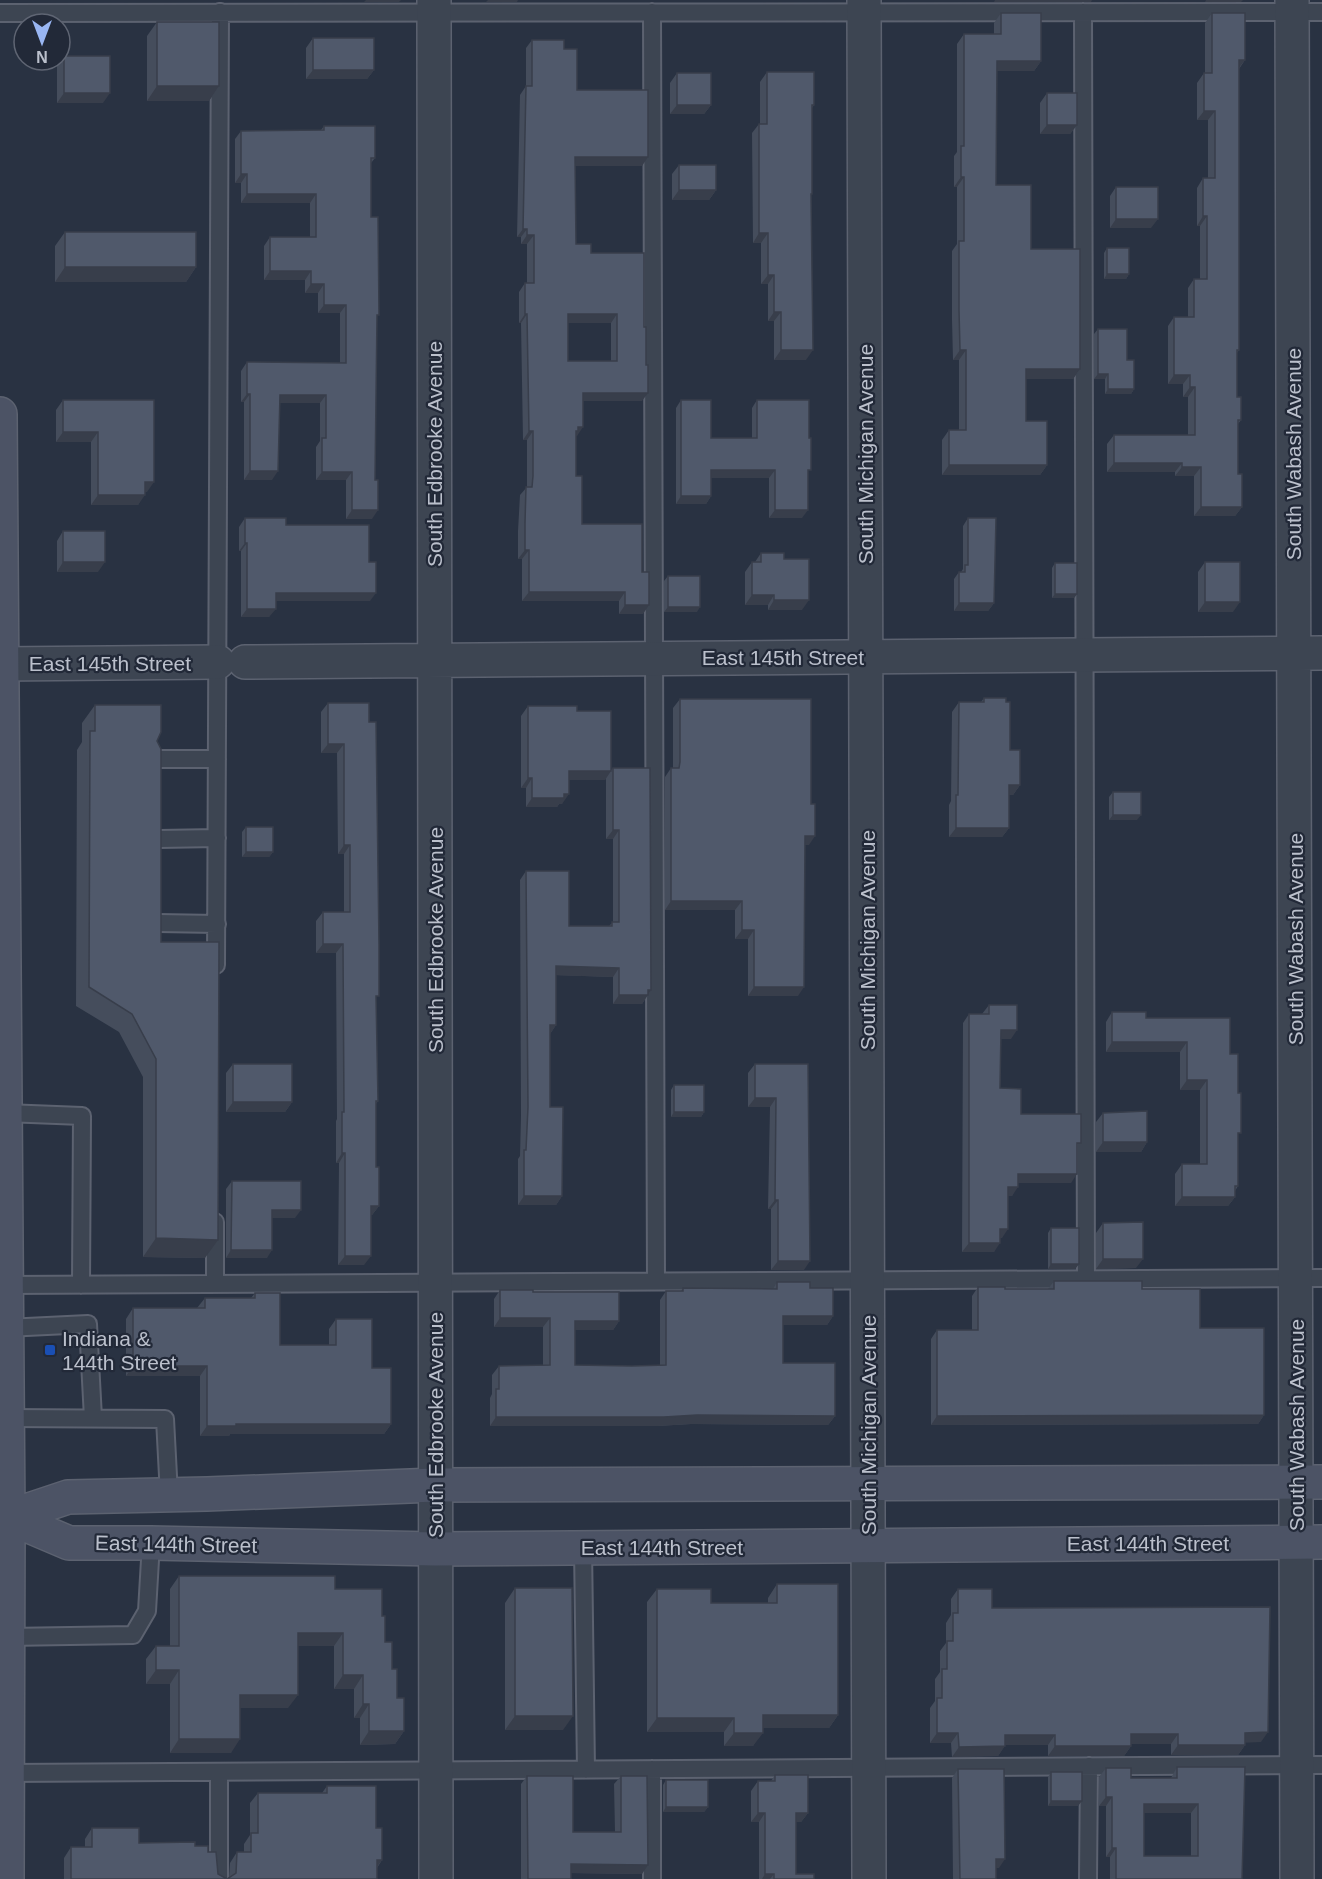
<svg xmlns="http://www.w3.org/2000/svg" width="1322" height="1879" viewBox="0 0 1322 1879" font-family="Arial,sans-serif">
<rect width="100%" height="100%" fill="#293242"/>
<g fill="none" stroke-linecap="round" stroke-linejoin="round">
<defs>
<path id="lane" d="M652,12L656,1281
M1083,12L1086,1279
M0,13L1322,12
M154,759H217
M159,839L217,838
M158,923L217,924
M216,965L220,12
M5,1113L82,1116L81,1285
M215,1284V1222
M6,1285L1322,1278
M6,1328L88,1324L93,1418
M7,1418L165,1419L169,1495
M583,1547L586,1770
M7,1637L133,1635L147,1611L151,1543
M652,1769V1879
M219,1772V1879
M7,1773L1322,1765
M1088,1879L1089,1766"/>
<path id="street" d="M434,0L436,1879
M864,0L869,1879
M1292,0L1297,1879
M245,662L1322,653
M2,664L218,662"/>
<path id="secondary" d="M0,414L8,1517L7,1879
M0,1517H8L68,1497L207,1494L435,1485L1322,1482
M8,1517L69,1543H151L435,1549L1322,1542"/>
</defs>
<use href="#lane" stroke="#5c6270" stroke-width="20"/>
<use href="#street" stroke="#5c6270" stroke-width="36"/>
<use href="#secondary" stroke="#5c6270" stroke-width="36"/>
<use href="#lane" stroke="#3d4552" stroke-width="16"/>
<use href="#street" stroke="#3d4552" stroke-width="33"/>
<use href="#secondary" stroke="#4c5365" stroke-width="33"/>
</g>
<path fill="#454d5c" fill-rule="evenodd" d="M1001,13L1041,61L1034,71H996V185L1031,249L1080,369L1073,379H1026V421L1047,465L1040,475H942V440L949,430H959V360H953L952,320V251L957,244V187H954V156L957,152V44L964,34H994V23Z
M1212,13L1245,60L1239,69V350L1237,353V397L1241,420L1238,424V474L1242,507L1235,516H1194V476H1175V472H1107V444L1114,435H1188V397H1183V384H1168V326L1174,317H1188V288L1194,279H1200V226H1197V188L1203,178H1208V120H1197V83L1204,73H1205V23Z
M157,22L219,86L209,101H147V36Z
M313,38L374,70L367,79H306V48Z
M532,40L564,49L577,90L642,166H575L576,244L591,253H644L642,401H583L577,436H576V476L582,524L642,572L643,614H619V601H522V559H518V531L520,495L527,487V440H523L521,323H519V292L525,283H527V244H521V237H517L520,95L526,86V48ZM568,323H611V361H568Z
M64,56L103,103H57V66Z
M767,72L814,105L812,108L811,197L806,360H774V321H768V284H761V243H753L752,133L759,124H760V82Z
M677,73L711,105L704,114H670V83Z
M1047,93L1077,125L1070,134H1040V103Z
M324,126L375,158L371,163V217L377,318L372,519H346V480H316V447L320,441V403H280L272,480H244V402H241V371L247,362L340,363V313H318V293H305V280H264V246L270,237H310V203H241V183H235V139L241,131L321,130Z
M679,165L716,190L709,200H672V174Z
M1116,187L1151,228H1110V196Z
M65,232L196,267L186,282H55V246Z
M1107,248L1129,274L1126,279H1104V253Z
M1098,329L1134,389L1131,394H1105V379H1094V334Z
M63,400H154L147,492H145L138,505H91V442H56V410Z
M681,400L711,438H752V408L757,400L808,474L802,518H769V478H711V496L706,504H676V408Z
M245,518L286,525L369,562L370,601H276L269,617H241V551H239V527Z
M968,518L994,603L988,611H954V579L959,572H961L963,569V526Z
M63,531L98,572H57V541Z
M761,553L784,559L802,610H768V605H745V572L752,562H755Z
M1205,562L1233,612H1198V572Z
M1055,563L1077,594L1074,598H1052V568Z
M668,576L697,612H664V581Z
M984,698L1010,750L1020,785L1013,795H1009V828L1002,837H949V805L951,801L952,712L959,702H981Z
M680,699L809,845H805L798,996H748V939H735V910H665V777L671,768H673V708Z
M328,703H369L378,1101L376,1104V1167L379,1206L372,1215H371L364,1265H338L339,1163H336V1121L337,1119L336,953H316V921L323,912H344V854H338L337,753H321V712Z
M95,705L157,741L161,942L205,1258L143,1257V1077L119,1032L76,1006L77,750L82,742V723Z
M528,706L577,711L611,770L613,768L651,990L642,1004H613V977L556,975V1025L550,1034V1107L562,1196L556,1205H518V1159L520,1156L521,1116L520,880L526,871L569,926H609L613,922V839H606V778L605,780H569L562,804H559L557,807H526V788H521V716Z
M1113,792L1137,820H1109V797Z
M246,827L273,852L269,857H242V832Z
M989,1005L1011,1039H1001L1000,1088L1021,1114L1077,1149L1071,1183H1018L1012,1196H1008L1002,1238H1000L994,1252H962L963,1023L969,1014H982Z
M1112,1012L1146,1018L1230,1054L1238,1137V1186L1235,1191V1197L1228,1206H1175V1174L1182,1164H1200V1090H1180V1052H1106V1022Z
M233,1064L292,1102L285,1112H226V1073Z
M755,1064H808L804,1270H771V1209H768L770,1107H748V1073Z
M674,1085L704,1112L701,1117H671V1090Z
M1103,1113L1147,1142L1141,1152H1096V1122Z
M232,1181L295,1218H272L267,1258H226V1189Z
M1103,1223L1136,1268L1096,1269V1233Z
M1051,1228L1079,1264L1075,1269H1048V1233Z
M1054,1281L1142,1289L1200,1328L1264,1415L1258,1424L931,1425V1339L937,1330H972V1296L978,1287L1005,1289H1048Z
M777,1282L810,1288L833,1316L827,1325H783V1363L835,1416L828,1425L691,1424L657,1426H490V1398L492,1394V1375L499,1366L543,1365V1327H494V1299L500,1290L533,1292L619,1321L613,1330H575V1365L632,1366L660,1365V1300L666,1291H681L683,1288L773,1289Z
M255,1293L280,1345H329V1329L336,1319L372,1368L391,1424L384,1434H230L229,1436H200V1376H126V1319L133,1308H197L205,1298H251Z
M179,1576L335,1589L382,1616L385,1642L404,1731L395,1744L360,1745V1718H354V1689H334V1646H298L288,1708H240L231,1753H170V1684H146V1659L156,1646H170V1589Z
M777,1584L838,1715L829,1728H763L753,1746H724V1732H647V1602L657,1589L711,1603H768V1598Z
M515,1588L563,1730H505V1603Z
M958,1589L992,1608L1261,1742H1245V1745L1238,1755H1171V1744H1131V1746L1124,1756H1048V1745H1005L998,1756L952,1757L951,1743H930V1708L935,1701V1679L940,1672V1651L946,1643V1623L951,1615V1599Z
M1177,1767L1242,1879H1110V1857H1106V1806H1099V1777L1106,1768L1131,1778H1171ZM1144,1813H1191V1856H1144Z
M958,1769L999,1868H996V1879H953L952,1778Z
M1051,1772L1078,1806H1048V1777Z
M775,1775L808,1813L801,1822H796V1874L814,1879H759V1822H751V1791L758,1781H771Z
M527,1776L573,1832H615L614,1784L621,1776L642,1874L571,1873V1879H521V1784Z
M666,1780L708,1807L704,1812H663V1785Z
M327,1786L376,1828L382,1860L377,1868V1879H64V1858L71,1847H85V1839L92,1828L139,1843L195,1846L208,1852L218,1874L227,1879L229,1878L230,1863L237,1852H244V1844L250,1835V1803L258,1793H322Z"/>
<path fill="#383e4b" d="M366,0H401L399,2H364Z
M488,0H518L517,2H486Z
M995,0H1092L1091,2H994Z
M1206,0H1243L1241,2H1205Z
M1239,60H1245L1238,69Z
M997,61H1041L1034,71H990Z
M313,70H374L367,79H306Z
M157,86H219L209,101H147Z
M64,93H110L103,103H57Z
M677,105H711L704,114H670Z
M1204,111H1215L1208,120H1197Z
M1047,125H1077L1070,134H1040Z
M575,157H648L642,166H569Z
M241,174H247L241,183H235Z
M961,177H964L957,187H954Z
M679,190H716L709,200H672Z
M247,194H316L310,203H241Z
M1203,216H1207L1200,226H1197Z
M1116,219H1158L1151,228H1110Z
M523,229H527L521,237H517Z
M759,233H768L761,243H753Z
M527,235H534L527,244H521Z
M65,267H196L186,282H55Z
M270,271H311L305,280H264Z
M1107,274H1129L1126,279H1104Z
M768,275H774L768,284H761Z
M311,284H324L318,293H305Z
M324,305H346L340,313H318Z
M774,312H781L774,321H768Z
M525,314H527L521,323H519Z
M568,314H617L611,323H562Z
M781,350H813L806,360H774Z
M960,350H966L959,360H953Z
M1026,369H1080L1073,379H1019Z
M1098,374H1108L1105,379H1094Z
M1174,375H1190L1183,384H1168Z
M1190,387H1195L1188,397H1183Z
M1108,389H1134L1131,394H1105Z
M583,393H648L642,401H577Z
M247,394H250L244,402H241Z
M280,395H326L320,403H274Z
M578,427H583L577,436H575L569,440Z
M529,431H533L527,440H523Z
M63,432H98L91,442H56Z
M1114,463H1182L1175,472H1107Z
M949,465H1047L1040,475H942Z
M1182,467H1201L1194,476H1175Z
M711,470H775L769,478H706Z
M250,471H278L272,480H244Z
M322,472H352L346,480H316Z
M145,482H154L147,492H138Z
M98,495H145L138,505H91Z
M681,496H711L706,504H676Z
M1201,507H1242L1235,516H1194Z
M352,510H378L372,519H346Z
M775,510H808L802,518H769Z
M245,543H247L241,551H239Z
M525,550H529L522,559H518Z
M63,562H105L98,572H57Z
M529,592H625L619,601H522Z
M276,593H376L370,601H269Z
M1055,594H1077L1074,598H1052Z
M752,595H774L768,605H745Z
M774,600H809L802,610H768Z
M1205,602H1240L1233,612H1198Z
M959,603H994L988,611H954Z
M625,605H649L643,614H619Z
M668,607H700L697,612H664Z
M247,609H276L269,617H241Z
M328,744H344L337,753H321Z
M569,771H611L605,780H562Z
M528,778H532L526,788H521Z
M1009,785H1020L1013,795H1002Z
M564,794H569L562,804H559L557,807H526L532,798Z
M1113,815H1141L1137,820H1109Z
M956,828H1009L1002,837H949Z
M613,830H619L613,839H606Z
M805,836H815L809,845H799Z
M344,845H350L344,854H338Z
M246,852H273L269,857H242Z
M671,901H742L735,910H665Z
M742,930H754L748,939H735Z
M323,944H343L336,953H316Z
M556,966L619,968L613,977L550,975Z
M754,987H804L798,996H748Z
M651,990L642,1004H613L619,995Z
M550,1025H556L550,1034H543Z
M1001,1030H1017L1011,1039H995Z
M1112,1042H1187L1180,1052H1106Z
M1187,1080H1207L1200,1090H1180Z
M755,1098H776L770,1107H748Z
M233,1102H292L285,1112H226Z
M674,1112H704L701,1117H671Z
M1103,1142H1147L1141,1152H1096Z
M342,1153H345L339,1163H336Z
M1018,1174H1077L1071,1183H1012Z
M1008,1187H1018L1012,1196H1002Z
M524,1196H562L556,1205H518Z
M1182,1197H1235L1228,1206H1175Z
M775,1200H778L771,1209H768Z
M371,1206H379L372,1215H364Z
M272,1210H301L295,1218H267Z
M1000,1229H1008L1002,1238H994Z
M156,1238L218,1240L205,1258L143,1257Z
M969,1243H1000L994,1252H962Z
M231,1250H272L267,1258H226Z
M345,1256H371L364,1265H338Z
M1103,1259H1143L1136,1268L1096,1269Z
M778,1261H810L804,1270H771Z
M1051,1264H1079L1075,1269H1048Z
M783,1316H833L827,1325H776Z
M500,1318H550L543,1327H494Z
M575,1321H619L613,1330H569Z
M133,1366H207L200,1376H126Z
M697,1415L835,1416L828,1425L691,1424L657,1426H490L496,1417Z
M1264,1415L1258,1424L931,1425L937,1416Z
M236,1424H391L384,1434H230L229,1436H200L207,1426Z
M298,1633H343L334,1646H288Z
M156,1670H179L170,1684H146Z
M343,1675H363L354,1689H334Z
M240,1695H298L288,1708H231Z
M363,1704H369L360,1718H354Z
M763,1715H838L829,1728H753Z
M515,1716H573L563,1730H505Z
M657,1718H734L724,1732H647Z
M369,1731H404L395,1744L360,1745Z
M1268,1732L1261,1742L1238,1743L1245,1733Z
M734,1733H763L753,1746H724Z
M937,1733H958L951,1743H930Z
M1131,1734H1178L1171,1744H1124Z
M1005,1735H1055L1048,1745H998Z
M179,1739H240L231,1753H170Z
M1178,1745H1245L1238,1755H1171Z
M1005,1746L998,1756L952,1757L959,1747Z
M1055,1746H1131L1124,1756H1048Z
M1106,1797H1112L1106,1806H1099Z
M1051,1801H1082L1078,1806H1048Z
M1144,1804H1198L1191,1813H1137Z
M666,1807H708L704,1812H663Z
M758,1813H765L759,1822H751Z
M796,1813H808L801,1822H790Z
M1112,1848H1116L1110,1857H1106Z
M996,1859H1005L999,1868H990Z
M377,1860H382L374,1871Z
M571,1864L648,1865L642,1874L565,1873Z
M765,1874H774L770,1879H762Z"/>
<path fill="#50596b" stroke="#383e4b" stroke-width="1.5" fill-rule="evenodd" d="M1001,13H1041V61H997L996,185H1031V249H1080V369H1026V421H1047V465H949V430H966V350H960L959,310V241H964V177H961V146H964V34H1001Z
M1212,13H1245V60H1239V350H1237V397H1241V420H1238V474H1242V507H1201V467H1182V463H1114V435H1195V387H1190V375H1174V317H1194V279H1207V216H1203V178H1215V111H1204V73H1212Z
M157,22H219V86H157Z
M313,38H374V70H313Z
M532,40H564V49H577V90H648V157H575L576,244H591V253H644V327H646V365H648V393H583V427H578V431H576V476H582V524H642V572H649V605H625V592H529V550H525V523L526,487H532L533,476V431H529L527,314H525V283H534V235H527V229H523L526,86H532ZM568,314H617V361H568Z
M64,56H110V93H64Z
M767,72H814V105H812V194H811L813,350H781V312H774V275H768V233H759V124H767Z
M677,73H711V105H677Z
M1047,93H1077V125H1047Z
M324,126H375V158H371V217H378L379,315H377L375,480H378V510H352V472H322V438H326V395H280L278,471H250V394H247V362L346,363V305H324V284H311V271H270V237H316V194H247V174H241V131L324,130Z
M679,165H716V190H679Z
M1116,187H1158V219H1116Z
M65,232H196V267H65Z
M1107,248H1129V274H1107Z
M1098,329H1127V360H1134V389H1108V374H1098Z
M63,400H154V482H145V495H98V432H63Z
M681,400H711V438H757V400H809V438H811V470H808V510H775V470H711V496H681Z
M245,518H286V525H369V562H376V593H276V609H247V543H245Z
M968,518H996L994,603H959V572H965V565H968Z
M63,531H105V562H63Z
M761,553H784V559H809V600H774V595H752V562H761Z
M1205,562H1240V602H1205Z
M1055,563H1077V594H1055Z
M668,576H700V607H668Z
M984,698H1006V702H1010V750H1020V785H1009V828H956V795H958L959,702H984Z
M680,699H811V804H815V836H805L804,987H754V930H742V901H671V768H679L680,762Z
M328,703H369V722H376L379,944V996H376L378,1101H376V1167H379V1206H371V1256H345V1153H342V1112H344L343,944H323V912H350V845H344V744H328Z
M95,705H161V732L157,741L161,749V942H219L218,1240L156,1238V1059L132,1014L89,987L90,731H95Z
M528,706H577V711H611V771H569V794H564V798H532V778H528Z
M613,768H650L651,990H648V995H619V968L556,966V1025H550V1107H563L562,1196H524V1150H526L528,1107L526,871H569V926H612V922H619V830H613Z
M1113,792H1141V815H1113Z
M246,827H273V852H246Z
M989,1005H1017V1030H1001L1000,1088L1021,1089V1114H1081V1143H1077V1174H1018V1187H1008V1229H1000V1243H969V1014H989Z
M1112,1012H1146V1018H1230V1054H1238V1093H1241V1133H1238V1186H1235V1197H1182V1164H1207V1080H1187V1042H1112Z
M233,1064H292V1102H233Z
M755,1064H808L810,1261H778V1200H775L776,1098H755Z
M674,1085H704V1112H674Z
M1147,1111V1142H1103V1113Z
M232,1181H301V1210H272V1250H231Z
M1143,1222V1259H1103V1223Z
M1051,1228H1079V1264H1051Z
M1054,1281H1142V1289H1200V1328H1264V1415L937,1416V1330H978V1287H1005V1289H1054Z
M777,1282H810V1288H833V1316H783V1363H835V1416L697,1415L664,1417H496V1389H499V1366L550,1365V1318H500V1290H533V1292H619V1321H575V1365L632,1366L666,1365V1291H683V1288L777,1289Z
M255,1293H280V1345H336V1319H372V1368H391V1424H236V1426H207V1366H133V1308H205V1298H255Z
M179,1576H335V1589H382V1616H385V1642H392V1669H397V1698H404V1731H369V1704H363V1675H343V1633H298V1695H240V1739H179V1670H156V1646H179Z
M777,1584H838V1715H763V1733H734V1718H657V1589H711V1603H777Z
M515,1588H572L573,1716H515Z
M958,1589H992V1608L1270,1607L1268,1732L1245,1733V1745H1178V1734H1131V1746H1055V1735H1005V1746L959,1747L958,1733H937V1698H942V1669H947V1641H953V1613H958Z
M1177,1767H1245L1242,1879H1116V1848H1112V1797H1106V1768H1131V1778H1177ZM1144,1804H1198V1856H1144Z
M958,1769H1004L1005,1859H996V1879H960Z
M1051,1772H1082V1801H1051Z
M775,1775H808V1813H796V1874H814V1879H774V1874H765V1813H758V1781H775Z
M527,1776H573V1832H621V1776H647L648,1865L571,1864V1879H528Z
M666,1780H708V1807H666Z
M327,1786H376V1828H382V1860H377V1879H71V1847H92V1828H139V1843L195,1842V1846H208V1852H216L218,1874L227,1879L236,1873L237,1852H251V1833H258V1793H327Z"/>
<rect fill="#1a4fb4" stroke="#222938" stroke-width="2" x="44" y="1344" width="12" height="12" rx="3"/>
<g text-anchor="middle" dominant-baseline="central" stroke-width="4.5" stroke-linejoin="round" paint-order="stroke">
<g font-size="21" fill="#bbc0cc" stroke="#222938">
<text transform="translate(434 454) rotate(-90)">South Edbrooke Avenue</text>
<text transform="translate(865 454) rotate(-90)">South Michigan Avenue</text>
<text transform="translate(1293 454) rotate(-90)">South Wabash Avenue</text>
<text x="783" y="657">East 145th Street</text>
<text x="110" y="663">East 145th Street</text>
<text transform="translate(1295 939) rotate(-90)">South Wabash Avenue</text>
<text transform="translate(435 940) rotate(-90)">South Edbrooke Avenue</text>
<text transform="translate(867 940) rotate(-90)">South Michigan Avenue</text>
<text transform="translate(435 1425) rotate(-90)">South Edbrooke Avenue</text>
<text transform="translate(868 1425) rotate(-90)">South Michigan Avenue</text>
<text transform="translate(1296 1425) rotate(-90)">South Wabash Avenue</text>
<text x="1148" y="1543">East 144th Street</text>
<text transform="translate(176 1544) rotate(1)">East 144th Street</text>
<text x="662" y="1547">East 144th Street</text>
</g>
<g font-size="21" fill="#bbc0cc" stroke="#222938" text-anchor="start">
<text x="62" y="1338">Indiana &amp;<tspan x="62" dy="24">144th Street</tspan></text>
</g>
</g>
<g transform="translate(42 42) rotate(180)"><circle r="28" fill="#222938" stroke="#5f6573" stroke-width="1.5"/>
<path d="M0-4.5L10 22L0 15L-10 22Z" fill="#99b6f3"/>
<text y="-9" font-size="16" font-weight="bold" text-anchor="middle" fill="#bbc0cc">N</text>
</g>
</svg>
